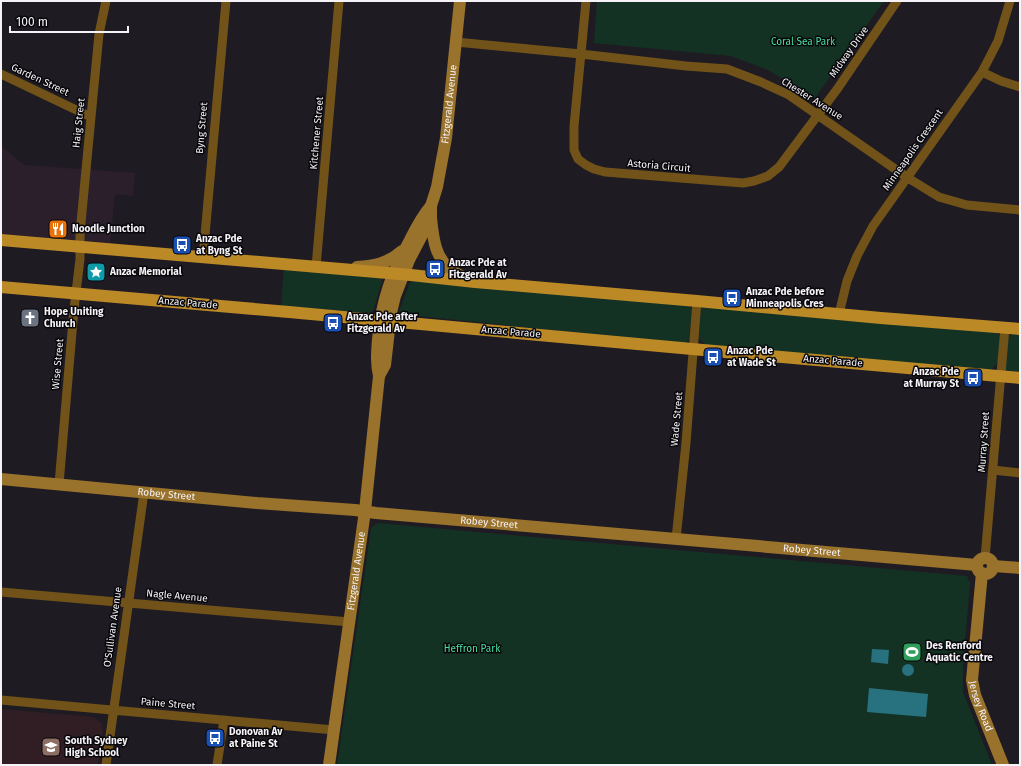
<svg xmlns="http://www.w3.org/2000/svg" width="1021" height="766" viewBox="0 0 1021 766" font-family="'Fira Sans',sans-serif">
<rect width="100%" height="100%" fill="#1f1b23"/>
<path fill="#2c1f2c" d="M1,146L24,165L135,173L133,196L115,194L110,243L1,234Z"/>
<path fill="#301e24" d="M1,709L94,717L102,724L103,730L98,765H1Z"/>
<path fill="#143224" d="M597,1H884L815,98L768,70L731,56L594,43Z
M284,268L382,278V281L374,308L371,313L281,306Z
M416,280L686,304L692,309L689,340L684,344L400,314L399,312L410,282Z
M706,306L993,331L999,335L1001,339L999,361L990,371L706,345L699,339L701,308Z
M1015,333L1020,334V375L1007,371L1005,368L1008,338L1011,335Z
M378,523L967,576L970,583L963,665V692L992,765H337L371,528Z"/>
<path fill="#28717f" d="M872,649L889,650L888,664L871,662Z
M902 670a6 6 0 1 1 12 0a6 6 0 1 1-12 0Z
M869,688L928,694L926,717L867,712Z"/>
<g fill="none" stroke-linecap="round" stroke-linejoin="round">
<path stroke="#715219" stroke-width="9" d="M586,1L574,126V150L578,159L586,165L594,169L605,172L743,183L754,181L768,176L779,167L838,88L897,1
M456,42L581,54L686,66L727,69L761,82L789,95L908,178L939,197L967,205L1020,210
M982,72L1001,81L1020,87
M1,74L91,117
M203,257L226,1
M316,267L339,1
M839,314L847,281L857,256L873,226L982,72L998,41L1010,1
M993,470L1020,473
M59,484L74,309L80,259V233L91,117L99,34L106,1
M676,539L686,443L697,301
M985,558L1005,327
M1,592L350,622
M1,700L334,730
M106,765L144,492
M217,765L224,720"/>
<g stroke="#99722b" stroke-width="12">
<path d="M431,218C433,238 435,260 454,272C460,276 467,278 474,281"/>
<path d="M357,267C374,266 389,263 402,251"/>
<path id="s1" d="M379,376L385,365L391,313L395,296L409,260L431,218V206L437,187L446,138L460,1"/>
<path id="s2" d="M1,479L257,503L355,510L376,513L977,565"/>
<circle cx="985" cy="566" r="8"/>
<path d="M993,566L1020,568"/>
<path id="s3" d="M982,573L972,680L975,695L1003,765"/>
<path id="s4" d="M329,765L365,511L379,376C376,363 377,352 378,339C382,299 391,275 410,240C416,228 422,216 431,206"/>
</g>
<path stroke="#bc8927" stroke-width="12" d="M1,240L411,275L475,282L697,301L881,318L1020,329
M1,287L289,312L703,350L1020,378"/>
</g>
<defs>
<symbol id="restaurant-square" viewBox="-11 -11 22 22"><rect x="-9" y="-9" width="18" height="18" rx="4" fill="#e8710a" stroke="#08070a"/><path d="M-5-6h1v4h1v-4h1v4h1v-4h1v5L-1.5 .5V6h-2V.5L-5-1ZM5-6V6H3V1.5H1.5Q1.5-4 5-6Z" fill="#fff"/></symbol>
<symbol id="bus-square" viewBox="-11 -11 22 22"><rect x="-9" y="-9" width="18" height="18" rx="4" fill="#1a4fb4" stroke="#08070a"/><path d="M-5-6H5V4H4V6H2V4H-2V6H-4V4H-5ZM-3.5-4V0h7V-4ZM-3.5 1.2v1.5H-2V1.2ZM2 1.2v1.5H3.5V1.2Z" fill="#fff"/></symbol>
<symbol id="sight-square" viewBox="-11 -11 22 22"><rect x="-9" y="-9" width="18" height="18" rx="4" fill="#0f9aa8" stroke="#08070a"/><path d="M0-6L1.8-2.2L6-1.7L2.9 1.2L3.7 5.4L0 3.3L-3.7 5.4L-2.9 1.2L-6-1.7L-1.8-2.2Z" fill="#fff"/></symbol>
<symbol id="church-square" viewBox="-11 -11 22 22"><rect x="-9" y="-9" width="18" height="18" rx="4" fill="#6b7280" stroke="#08070a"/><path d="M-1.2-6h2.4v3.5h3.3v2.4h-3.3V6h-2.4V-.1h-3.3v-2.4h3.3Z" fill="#fff"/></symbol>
<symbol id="stadium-square" viewBox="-11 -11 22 22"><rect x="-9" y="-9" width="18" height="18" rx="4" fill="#2e9e5b" stroke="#08070a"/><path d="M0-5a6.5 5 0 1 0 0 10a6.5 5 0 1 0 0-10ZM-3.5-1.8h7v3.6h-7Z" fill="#fff"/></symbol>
<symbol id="school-square" viewBox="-11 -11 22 22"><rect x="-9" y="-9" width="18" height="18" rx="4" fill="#8d6e63" stroke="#08070a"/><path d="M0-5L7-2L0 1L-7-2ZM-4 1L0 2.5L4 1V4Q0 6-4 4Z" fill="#fff"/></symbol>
</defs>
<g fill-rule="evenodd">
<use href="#restaurant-square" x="47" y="218" width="22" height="22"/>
<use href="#bus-square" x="171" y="234" width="22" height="22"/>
<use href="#bus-square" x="424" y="258" width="22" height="22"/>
<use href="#sight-square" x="85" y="261" width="22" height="22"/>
<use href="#bus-square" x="721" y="287" width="22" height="22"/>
<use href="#church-square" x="19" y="307" width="22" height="22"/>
<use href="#bus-square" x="322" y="312" width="22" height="22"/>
<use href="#bus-square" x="702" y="346" width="22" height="22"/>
<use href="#bus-square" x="962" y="367" width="22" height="22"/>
<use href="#stadium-square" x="901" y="641" width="22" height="22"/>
<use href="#bus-square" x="204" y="727" width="22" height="22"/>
<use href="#school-square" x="40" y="736" width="22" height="22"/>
</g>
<g text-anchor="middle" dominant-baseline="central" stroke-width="3" stroke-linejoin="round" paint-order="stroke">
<g font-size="10" fill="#49dfa3" stroke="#08070a">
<text x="803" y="42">Coral Sea Park</text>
<text x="472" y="649">Heffron Park</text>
</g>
<g font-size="10" fill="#f5f3f8" stroke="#08070a">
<text transform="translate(849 52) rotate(-55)">Midway Drive</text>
<text transform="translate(40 80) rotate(25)">Garden Street</text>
<text transform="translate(812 99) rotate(32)">Chester Avenue</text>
<text stroke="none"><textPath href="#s1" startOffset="284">Fitzgerald Avenue</textPath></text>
<text transform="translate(79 123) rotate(-84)">Haig Street</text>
<text transform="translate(202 128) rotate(-85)">Byng Street</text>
<text transform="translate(317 133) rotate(-85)">Kitchener Street</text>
<text transform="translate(913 150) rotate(-55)">Minneapolis Crescent</text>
<text transform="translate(659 166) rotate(5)">Astoria Circuit</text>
<text transform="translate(188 303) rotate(5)">Anzac Parade</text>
<text transform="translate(511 332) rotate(5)">Anzac Parade</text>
<text transform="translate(833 361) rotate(5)">Anzac Parade</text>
<text transform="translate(58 364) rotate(-85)">Wise Street</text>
<text transform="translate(677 419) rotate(-85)">Wade Street</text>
<text transform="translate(984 442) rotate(-86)">Murray Street</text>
<text stroke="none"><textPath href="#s2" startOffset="166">Robey Street</textPath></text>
<text stroke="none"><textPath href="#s2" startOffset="490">Robey Street</textPath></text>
<text stroke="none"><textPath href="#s2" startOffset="814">Robey Street</textPath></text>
<text stroke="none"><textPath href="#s4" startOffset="196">Fitzgerald Avenue</textPath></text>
<text transform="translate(177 596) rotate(5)">Nagle Avenue</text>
<text transform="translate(113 627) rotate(-82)">O'Sullivan Avenue</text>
<text transform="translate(168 704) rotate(5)">Paine Street</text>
<text stroke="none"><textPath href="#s3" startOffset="135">Jersey Road</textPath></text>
</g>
<g font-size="10" font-weight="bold" fill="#f5f3f8" stroke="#08070a" text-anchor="start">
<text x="72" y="229">Noodle Junction</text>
<text x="196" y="239">Anzac Pde<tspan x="196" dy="12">at Byng St</tspan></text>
<text x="449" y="263">Anzac Pde at<tspan x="449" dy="12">Fitzgerald Av</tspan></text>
<text x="110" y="272">Anzac Memorial</text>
<text x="746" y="292">Anzac Pde before<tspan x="746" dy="12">Minneapolis Cres</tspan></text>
<text x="44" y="312">Hope Uniting<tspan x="44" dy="12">Church</tspan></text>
<text x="347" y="317">Anzac Pde after<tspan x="347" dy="12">Fitzgerald Av</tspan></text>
<text x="727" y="351">Anzac Pde<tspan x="727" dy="12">at Wade St</tspan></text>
<text x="959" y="372" text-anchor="end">Anzac Pde<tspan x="959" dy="12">at Murray St</tspan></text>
<text x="926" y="646">Des Renford<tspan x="926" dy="12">Aquatic Centre</tspan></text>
<text x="229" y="732">Donovan Av<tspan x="229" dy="12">at Paine St</tspan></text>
<text x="65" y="741">South Sydney<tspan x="65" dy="12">High School</tspan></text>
</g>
</g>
<rect width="1021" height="766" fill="none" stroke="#f5f3f8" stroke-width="4"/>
<path d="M10 26v6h118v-6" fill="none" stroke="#f5f3f8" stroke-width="2"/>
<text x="16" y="26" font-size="12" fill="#f5f3f8" stroke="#08070a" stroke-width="3" paint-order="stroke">100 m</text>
</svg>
